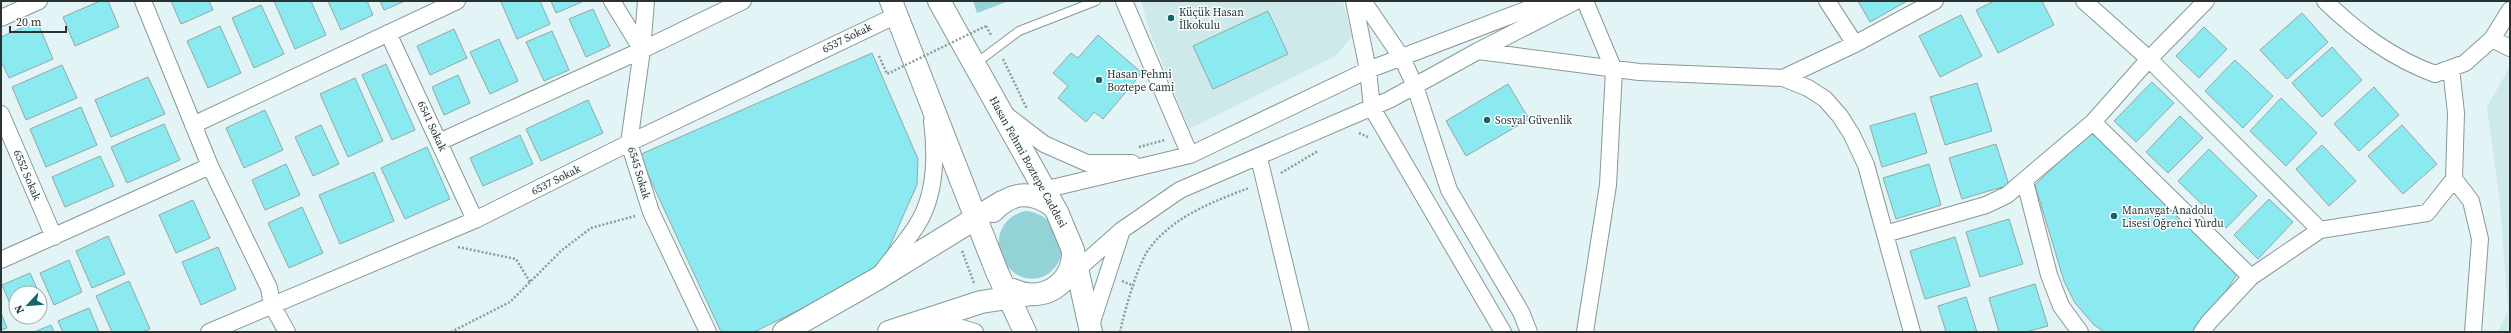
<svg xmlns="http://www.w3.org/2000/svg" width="2511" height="333" viewBox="0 0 2511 333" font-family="'Source Serif 4',serif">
<rect width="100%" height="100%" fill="#e2f4f5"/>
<path fill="#cee9ea" d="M1141,1H1343L1352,37L1335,56L1189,129L1151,35Z
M2508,70L2510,71V332H2498L2508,310L2500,203L2487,107Z"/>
<path fill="#93d3d7" d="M973,1H1009L977,13Z
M1025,211C1047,212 1064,232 1061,254C1060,262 1054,270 1048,274C1008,298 973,226 1025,211Z"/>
<path fill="#8aeaf0" stroke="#95a6a7" d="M100,1H108L119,27L75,46L63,17Z
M171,1H209L213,10L181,24Z
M274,1H311L326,35L295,49Z
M328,1H367L373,15L341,30Z
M380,1H405L384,10Z
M503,1H540L550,24L517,39L501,2Z
M551,1H584L556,13Z
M1858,1H1907L1870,22Z
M1994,1H2042L2054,25L1998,53L1976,10Z
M261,5L284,54L254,68L232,18Z
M593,9L610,46L586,57L569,19Z
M1268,11L1288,54L1213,89L1193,46Z
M2302,13L2328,42L2287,79L2260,50Z
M1961,15L1982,56L1940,77L1919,36Z
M37,21L53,59L9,78L1,61V37Z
M220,26L241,73L208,88L187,41Z
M2204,27L2227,49L2199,78L2176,56Z
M454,29L467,58L430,75L417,46Z
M552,31L569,70L544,81L526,42Z
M1098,35L1142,73L1103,119L1094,112L1086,122L1058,98L1068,86L1053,73L1071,53L1078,58Z
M499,39L518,81L490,94L470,52Z
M2332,47L2362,80L2322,117L2292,83Z
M872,53L918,159L917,185L883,261L858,281L754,332H721L639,155Z
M2235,60L2273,96L2243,128L2205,91Z
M386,64L415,130L392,140L362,75Z
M62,65L77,98L26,120L12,87Z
M458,75L470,103L444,115L432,87Z
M148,77L165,114L111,137L95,100Z
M355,78L383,141L348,157L320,94Z
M2152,82L2174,103L2136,142L2114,121Z
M1977,83L1992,131L1945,145L1930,97Z
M1508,84L1529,119L1466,156L1446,121Z
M2374,87L2399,115L2359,151L2334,124Z
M2281,98L2317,133L2286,166L2250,131Z
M588,100L603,133L541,161L526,129Z
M81,107L97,145L46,167L30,129Z
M265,110L283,150L244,168L226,128Z
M1915,113L1927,153L1882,167L1870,126Z
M2180,116L2203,138L2168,173L2146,152Z
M164,124L180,160L127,183L111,147Z
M321,125L339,164L313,176L295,137Z
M2402,125L2437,164L2403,194L2368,156Z
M2094,128L2239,271L2200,332H2104L2094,325L2075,303L2064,281L2035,185Z
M520,135L533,164L483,186L470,158Z
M1996,144L2009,185L1962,199L1949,158Z
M2322,145L2356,181L2329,206L2296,169Z
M427,147L450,199L405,219L381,168Z
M2209,149L2257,196L2226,228L2178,181Z
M100,156L114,186L65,207L52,177Z
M286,164L300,195L265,210L252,180Z
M1929,164L1941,205L1896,219L1883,178Z
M374,172L394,221L340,244L319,195Z
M2269,199L2293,222L2258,259L2234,235Z
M193,200L210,238L176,253L159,215Z
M302,207L323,253L289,268L268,223Z
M2009,219L2023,264L1980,277L1966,232Z
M108,236L125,274L92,288L76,251Z
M1955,237L1970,286L1925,299L1910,251Z
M218,247L236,289L201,305L182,262Z
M69,260L82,292L54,305L40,273Z
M30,273L39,293H16V317H25L17,320L2,285Z
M129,281L150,329L142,332H112L96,296Z
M2035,284L2048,326L2026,332H1999L1989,298Z
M40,296L45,308L40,310Z
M1966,297L1977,332H1946L1938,306Z
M89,308L99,332H63L58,321Z
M1,313L7,328L1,330Z
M51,325L54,332H34Z"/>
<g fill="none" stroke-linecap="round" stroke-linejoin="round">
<defs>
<path id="lane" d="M975,64L1019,31L1096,1"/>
<path id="street" d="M143,1L210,166L269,288L272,305L287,332
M612,1L642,50
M646,1L642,50L629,143L651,212L708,332
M1124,1L1190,155
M1354,1L1368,70L1372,108L1503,332
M1363,1L1402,58L1415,86L1449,190L1521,312L1529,332
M1585,1L1614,70L1608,185L1585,332
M1827,1L1855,44
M2084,1L2149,59L2320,230
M2325,1C2358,33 2392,58 2435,74L2465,63L2492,39L2510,10
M1,18L39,1
M388,33L475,220
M2492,39L2510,48
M1478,51L1639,72L1783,78L1808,88L1825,99L1840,116L1852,135L1866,165L1912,332
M1783,78L1855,44L1935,1
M1,114L54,237
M1006,115L1044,144L1087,163H1132
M2093,122L2251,277
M193,125L457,1
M439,142L642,50L743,1
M1259,158L1301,332
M2454,179L2471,201L2480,239L2473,332
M2025,182L2049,275L2061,306L2080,332
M1035,192L1190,155L1368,70L1549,1
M1885,234L1986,205L2007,195L2093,122L2149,59L2206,1
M1,260L210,166
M881,273C894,255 911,237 921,218C936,189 936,152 932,121
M1071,275L1122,230L1180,190L1389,100L1478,51L1576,1
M922,325L955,326L975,332
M1090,328L1122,230
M209,332L475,220L629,143L897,15
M2202,332L2209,322L2251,277L2320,230L2427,213L2454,179L2456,113L2451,68"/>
<path id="secondary" d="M891,1L997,272L1025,332
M939,1L1057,212L1073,250L1091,332
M993,211C1011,192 1031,190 1053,206
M1013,290C1043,303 1072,285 1073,253
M784,332L877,279L1002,202
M889,332L981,302L1026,295"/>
</defs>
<use href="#lane" stroke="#879899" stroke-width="10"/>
<use href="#street" stroke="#879899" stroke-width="18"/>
<use href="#secondary" stroke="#879899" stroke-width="24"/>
<path stroke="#8e9b9b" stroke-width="2.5" stroke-dasharray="2 2" stroke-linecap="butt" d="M986,26L991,35
M1003,59L1027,109
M1359,133L1368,137
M1139,147L1165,140
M1281,173L1318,151
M458,247L516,259L530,282
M962,251L974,283
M1122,281L1134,286
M451,332L510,302L562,250L591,228L635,216
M1120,332C1124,313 1138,263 1149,249C1172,217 1214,201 1249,188"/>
<use href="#lane" stroke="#fff" stroke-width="8"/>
<use href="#street" stroke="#fff" stroke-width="16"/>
<use href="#secondary" stroke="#fff" stroke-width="22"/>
<path stroke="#8e9b9b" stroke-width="2.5" stroke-dasharray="2 2" stroke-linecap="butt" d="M879,56L887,74L986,26"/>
</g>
<g fill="#166569" stroke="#fafefe" stroke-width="1.5">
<circle cx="1171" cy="18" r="4"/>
<circle cx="1099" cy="80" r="4"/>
<circle cx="1487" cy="120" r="4"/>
<circle cx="2114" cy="216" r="4"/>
</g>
<g text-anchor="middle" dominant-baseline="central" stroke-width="3" stroke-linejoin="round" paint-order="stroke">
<g font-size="11" fill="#2b3232" stroke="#fafefe" text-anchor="start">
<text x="1179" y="12">Küçük Hasan<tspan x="1179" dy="13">İlkokulu</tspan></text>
<text x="1107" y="74">Hasan Fehmi<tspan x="1107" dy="13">Boztepe Cami</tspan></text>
<text x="1495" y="120">Sosyal Güvenlik</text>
<text x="2122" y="210">Manavgat Anadolu<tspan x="2122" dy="13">Lisesi Öğrenci Yurdu</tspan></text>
</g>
<g font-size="11" fill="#2b3232" stroke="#fafefe">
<text transform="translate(847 38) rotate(-26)">6537 Sokak</text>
<text transform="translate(432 126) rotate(65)">6541 Sokak</text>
<text transform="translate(1028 162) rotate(61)">Hasan Fehmi Boztepe Caddesi</text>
<text transform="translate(639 173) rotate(73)">6545 Sokak</text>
<text transform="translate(27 175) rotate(67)">6552 Sokak</text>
<text transform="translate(556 180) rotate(-27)">6537 Sokak</text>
</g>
</g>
<rect width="2511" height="333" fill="none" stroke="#2b3232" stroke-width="4"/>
<g transform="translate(28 305) rotate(244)"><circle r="19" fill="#fafefe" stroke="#a7acac"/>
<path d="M0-3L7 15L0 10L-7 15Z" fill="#166569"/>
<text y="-6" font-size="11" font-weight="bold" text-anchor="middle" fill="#2b3232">N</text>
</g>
<path d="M10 26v6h56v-6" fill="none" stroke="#2b3232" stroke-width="2"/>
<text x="16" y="26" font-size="12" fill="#2b3232" stroke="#fafefe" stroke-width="3" paint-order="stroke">20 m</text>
</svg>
